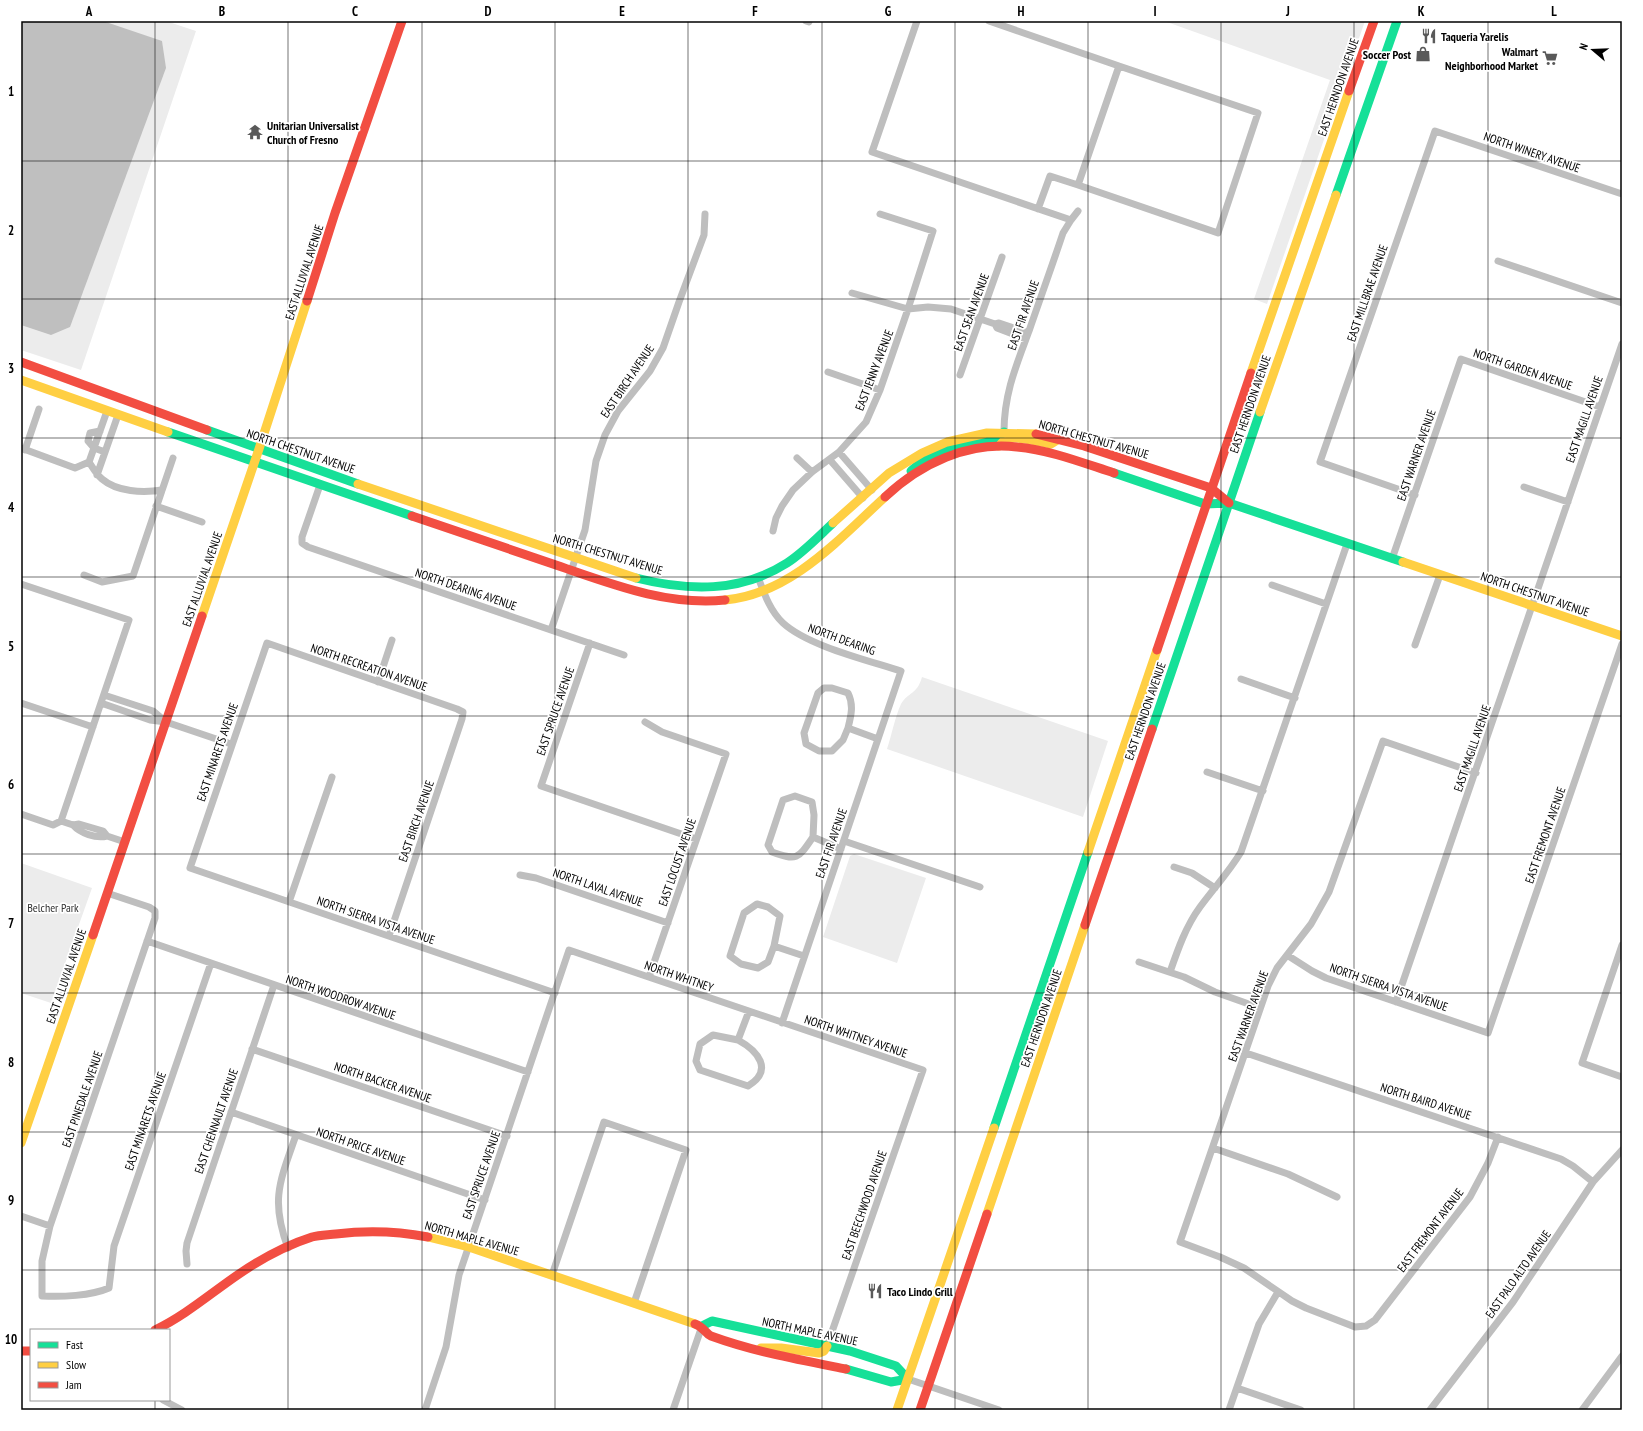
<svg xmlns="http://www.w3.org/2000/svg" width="1643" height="1431" viewBox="0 0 1643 1431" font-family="'PT Sans Narrow',sans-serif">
<rect width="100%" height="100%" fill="#fff"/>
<path fill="#ececec" d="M21,21H166L196,31L81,370L21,350Z
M1164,21H1365L1267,304L1254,299L1330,80Z
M922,677L1108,741L1083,817L887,749C892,734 895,717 901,704C908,692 917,695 922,677Z
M854,854L926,878L897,963L823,937L850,856Z
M21,863L92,888L51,1003L21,993Z"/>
<path fill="#bfbfbf" d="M21,21H103L162,41L166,68L70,327L51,335L21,325Z"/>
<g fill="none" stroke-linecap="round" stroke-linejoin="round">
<path stroke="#bebebe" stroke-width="7" d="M806,21L809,22
M917,21L872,152L1071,220
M989,21L1119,66L1078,185L1050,176L1038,209
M1078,185L1218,233L1258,113L1119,66
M1498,261L1622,303
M852,293L908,309L928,307L951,309L995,324
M1026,339L997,328L995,324L999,323L1028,333
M828,372L880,390
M960,375L1002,257
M100,431L90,433L88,441L94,448L105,452
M1004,432C1004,394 1016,366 1029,331C1040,299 1052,266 1063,233L1071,220L1078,211
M21,448L75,468L89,462L107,411
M25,450L39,409
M839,452L872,490
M797,458L812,472
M830,460L863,498
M89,462C93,468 96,474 102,479C117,492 143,493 162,490
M97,475L118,415
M320,485L302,537V543L308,547L624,655
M1524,487L1568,502
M1415,495L1320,462L1435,131L1622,194
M156,506L202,522
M773,531L776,518L782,506L793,490L812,472L839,452L866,422L880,390L908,309L933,231L880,214
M1392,559L1461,359L1600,407
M84,575L102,582L133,576L173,458
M758,577C764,593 770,611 783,623C808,646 867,660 901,671L782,1023
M21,584L129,620L61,821L53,825L21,814
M1272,585L1326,604
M551,630L585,530L596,461L605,435L618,411L650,371L663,348L679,302L704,235L705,214
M590,643L541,786L696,839
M1415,645L1440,575
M1241,679L1295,698
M378,682L392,640
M104,695L153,711L166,722
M21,703L93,727
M101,703L150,720L166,722L231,744
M645,722L662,732L726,754L649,977
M848,728C851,716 854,705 848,693L832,688H824L818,693L804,733L806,744L819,751H832L843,740L848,728L878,739
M1207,772L1263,791
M1476,773L1383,741L1329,892L1311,924L1277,968L1268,986L1180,1242L1220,1257L1244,1268L1292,1301L1306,1308L1355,1327L1366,1326L1375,1320L1470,1197L1488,1163L1498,1137
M61,821L73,825L79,824L103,831L107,836L125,842
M73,825C80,833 96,839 107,836
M813,837L814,815L812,802L795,796L783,800L768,845L772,852C797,861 798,859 813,837L841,849
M844,841L980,887
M1174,867L1192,873L1215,888
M520,875L536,878L668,923
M107,893L149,907L155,911V918L50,1226L42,1261V1296C61,1297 91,1296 109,1288L114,1246L211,963
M289,902L332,777
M389,936L462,719L463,712L457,709L267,643L190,868L555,993
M147,941L528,1072
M1622,945L1582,1063L1622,1077
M774,946L780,916L768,907L757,904L744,913L730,956L741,964L758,968L768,962L774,946L804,956
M1287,955L1312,971L1326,978L1488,1033L1622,644
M1139,962L1184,977L1215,992L1260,1008
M1170,972C1178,949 1186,926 1200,907C1214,888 1229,872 1241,852L1347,544
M1396,1002L1622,344
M738,1040C758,1051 774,1070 748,1086L700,1070L696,1061L700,1044L713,1035L738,1040L749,1011
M252,1049L507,1136
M1246,1053L1561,1159L1573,1166L1593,1182
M231,1112L485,1200
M1213,1148L1288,1174L1337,1197
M21,1216L50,1226
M288,1248C270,1200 280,1181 296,1135
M187,1264L186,1251L187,1243L274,985
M552,1275L604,1122L686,1150L634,1303
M908,1379L999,1410
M1237,1388L1301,1410
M163,1400L182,1410
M425,1410L446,1347L459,1275L569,950L923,1070L827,1346
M673,1410L702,1326
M1229,1410L1259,1324L1278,1292
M1430,1410L1513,1302L1593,1182L1622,1150
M1582,1410L1622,1356"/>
<path stroke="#16e098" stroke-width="9" d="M1336,195L1397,21
M207,430L358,484
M168,432L412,516
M911,471C924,459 940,450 957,446C974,442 991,445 1004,432
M1114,473L1205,504L1229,503L1403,562
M636,578C688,591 740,593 787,563C804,552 819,536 833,523
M1152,729L1260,412
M994,1128L1088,852
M702,1326L712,1321L850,1351L896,1366L908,1379
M846,1369L891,1382L908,1379"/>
<path stroke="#ffcf43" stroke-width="9" d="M1251,373L1349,91
M21,380L168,432
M1260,412L1336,195
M999,446C1001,444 1003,441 1006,439C1014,435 1041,442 1051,444L1059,439
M358,484L636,578
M833,523L889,473L922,453L947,442L987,433L1036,434
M1403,562L1622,636
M725,600C791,594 839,539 885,497
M202,616L259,449L307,301
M1088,852L1157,650
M21,1143L93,935
M987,1214L1085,925
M428,1237L469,1247L695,1324
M761,1348H781L819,1353L824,1351L827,1346
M897,1410L994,1128"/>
<path stroke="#f24e42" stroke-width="9" d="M1349,91L1374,21
M307,301L335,213L402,21
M21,362L207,430
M1036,434L1084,446L1211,488L1229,503
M885,497C920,464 968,441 1017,447C1050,450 1083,463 1114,473
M412,516C459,532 506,548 553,564C609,583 665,606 725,600
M1157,650L1251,373
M1085,925L1152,729
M93,935L202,616
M695,1324C704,1327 705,1333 711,1336C755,1352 800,1360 846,1369
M155,1330C186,1315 211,1293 239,1274C261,1259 287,1245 312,1237C320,1235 328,1235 336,1234C367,1230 397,1231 428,1237
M21,1351H31
M920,1410L987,1214"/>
</g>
<path fill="none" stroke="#000" stroke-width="1" stroke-opacity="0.55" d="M155,21V1330M288,21V1410M422,21V1410M555,21V1410M688,21V1410M822,21V1410M955,21V1410M1088,21V1410M1221,21V1410M1354,21V1410M1488,21V1410M21,161H1622M21,299H1622M21,438H1622M21,577H1622M21,716H1622M21,854H1622M21,993H1622M21,1132H1622M21,1270H1622M155,1400V1410"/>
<defs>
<symbol id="restaurant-bare" viewBox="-9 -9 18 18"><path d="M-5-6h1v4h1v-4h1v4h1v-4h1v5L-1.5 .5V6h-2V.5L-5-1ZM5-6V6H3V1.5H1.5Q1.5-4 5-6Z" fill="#595959" stroke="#fff" stroke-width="2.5" paint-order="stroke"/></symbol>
<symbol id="shop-bare" viewBox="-9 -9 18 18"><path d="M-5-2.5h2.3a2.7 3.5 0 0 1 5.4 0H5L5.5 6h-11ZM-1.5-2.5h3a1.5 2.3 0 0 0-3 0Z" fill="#595959" stroke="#fff" stroke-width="2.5" paint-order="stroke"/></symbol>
<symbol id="supermarket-bare" viewBox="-9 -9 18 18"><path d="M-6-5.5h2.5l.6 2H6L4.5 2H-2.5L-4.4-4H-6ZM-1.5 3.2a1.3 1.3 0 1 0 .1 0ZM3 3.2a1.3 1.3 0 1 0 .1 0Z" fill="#595959" stroke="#fff" stroke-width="2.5" paint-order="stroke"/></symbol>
<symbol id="temple-bare" viewBox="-9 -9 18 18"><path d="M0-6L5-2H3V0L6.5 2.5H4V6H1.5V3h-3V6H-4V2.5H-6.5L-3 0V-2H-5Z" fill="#595959" stroke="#fff" stroke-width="2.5" paint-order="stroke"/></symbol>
</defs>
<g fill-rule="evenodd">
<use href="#restaurant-bare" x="1418" y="25" width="22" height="22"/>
<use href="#shop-bare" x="1412" y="43" width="22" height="22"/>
<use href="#supermarket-bare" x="1539" y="47" width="22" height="22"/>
<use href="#temple-bare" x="244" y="121" width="22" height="22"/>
<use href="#restaurant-bare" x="864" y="1280" width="22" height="22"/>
</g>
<g text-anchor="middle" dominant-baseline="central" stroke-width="3.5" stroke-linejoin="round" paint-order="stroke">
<g font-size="12" font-weight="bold" fill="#000" stroke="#fff" text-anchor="start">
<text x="1441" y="36">Taqueria Yarelis</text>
<text x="1538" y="51" text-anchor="end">Walmart<tspan x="1538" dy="14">Neighborhood Market</tspan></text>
<text x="1411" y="54" text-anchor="end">Soccer Post</text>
<text x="267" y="125">Unitarian Universalist<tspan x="267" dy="14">Church of Fresno</tspan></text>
<text x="887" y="1291">Taco Lindo Grill</text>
</g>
<g font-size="12" fill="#000" stroke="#fff">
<text transform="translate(1338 87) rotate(-71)">EAST HERNDON AVENUE</text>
<text transform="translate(1532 152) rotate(19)">NORTH WINERY AVENUE</text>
<text transform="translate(304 272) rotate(-72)">EAST ALLUVIAL AVENUE</text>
<text transform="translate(1367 293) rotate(-71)">EAST MILLBRAE AVENUE</text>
<text transform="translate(971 312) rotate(-70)">EAST SEAN AVENUE</text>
<text transform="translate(1023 315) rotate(-71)">EAST FIR AVENUE</text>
<text transform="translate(1523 369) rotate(19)">NORTH GARDEN AVENUE</text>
<text transform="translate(874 370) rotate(-69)">EAST JENNY AVENUE</text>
<text transform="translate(627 381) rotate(-56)">EAST BIRCH AVENUE</text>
<text transform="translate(1250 404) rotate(-71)">EAST HERNDON AVENUE</text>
<text transform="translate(1584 419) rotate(-71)">EAST MAGILL AVENUE</text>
<text transform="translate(1094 439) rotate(16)">NORTH CHESTNUT AVENUE</text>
<text transform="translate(301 451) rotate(19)">NORTH CHESTNUT AVENUE</text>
<text transform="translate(1416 455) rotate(-71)">EAST WARNER AVENUE</text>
<text transform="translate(608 554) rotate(17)">NORTH CHESTNUT AVENUE</text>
<text transform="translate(202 579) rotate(-71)">EAST ALLUVIAL AVENUE</text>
<text transform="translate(466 589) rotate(19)">NORTH DEARING AVENUE</text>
<text transform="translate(1535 594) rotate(19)">NORTH CHESTNUT AVENUE</text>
<text transform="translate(842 639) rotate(20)">NORTH DEARING</text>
<text transform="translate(369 667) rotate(19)">NORTH RECREATION AVENUE</text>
<text transform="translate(555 711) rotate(-71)">EAST SPRUCE AVENUE</text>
<text transform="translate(1145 711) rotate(-71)">EAST HERNDON AVENUE</text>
<text transform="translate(1472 748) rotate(-71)">EAST MAGILL AVENUE</text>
<text transform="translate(217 752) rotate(-71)">EAST MINARETS AVENUE</text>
<text transform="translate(416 821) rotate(-71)">EAST BIRCH AVENUE</text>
<text transform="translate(1545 835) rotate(-71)">EAST FREMONT AVENUE</text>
<text transform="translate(831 843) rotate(-71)">EAST FIR AVENUE</text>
<text transform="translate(677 862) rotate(-71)">EAST LOCUST AVENUE</text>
<text transform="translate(598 887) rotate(19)">NORTH LAVAL AVENUE</text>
<text transform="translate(376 920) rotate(19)">NORTH SIERRA VISTA AVENUE</text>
<text transform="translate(66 976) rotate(-71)">EAST ALLUVIAL AVENUE</text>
<text transform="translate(679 976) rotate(19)">NORTH WHITNEY</text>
<text transform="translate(1389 987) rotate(19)">NORTH SIERRA VISTA AVENUE</text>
<text transform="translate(341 997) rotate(19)">NORTH WOODROW AVENUE</text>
<text transform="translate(1248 1016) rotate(-70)">EAST WARNER AVENUE</text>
<text transform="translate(1041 1018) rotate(-71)">EAST HERNDON AVENUE</text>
<text transform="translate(856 1036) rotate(19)">NORTH WHITNEY AVENUE</text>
<text transform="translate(383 1082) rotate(19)">NORTH BACKER AVENUE</text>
<text transform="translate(82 1099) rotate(-71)">EAST PINEDALE AVENUE</text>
<text transform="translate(1426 1101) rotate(18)">NORTH BAIRD AVENUE</text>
<text transform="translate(145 1121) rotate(-71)">EAST MINARETS AVENUE</text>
<text transform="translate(216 1121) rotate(-71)">EAST CHENNAULT AVENUE</text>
<text transform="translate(361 1146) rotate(19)">NORTH PRICE AVENUE</text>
<text transform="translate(481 1175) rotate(-71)">EAST SPRUCE AVENUE</text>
<text transform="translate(864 1205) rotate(-71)">EAST BEECHWOOD AVENUE</text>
<text transform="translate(1430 1230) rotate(-53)">EAST FREMONT AVENUE</text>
<text transform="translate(472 1238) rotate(16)">NORTH MAPLE AVENUE</text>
<text transform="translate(1518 1274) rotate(-55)">EAST PALO ALTO AVENUE</text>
<text transform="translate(810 1331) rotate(12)">NORTH MAPLE AVENUE</text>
</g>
<g font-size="12" fill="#333" stroke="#fff">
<text x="53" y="907">Belcher Park</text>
</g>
</g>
<rect width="1643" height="1431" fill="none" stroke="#ffffff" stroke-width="44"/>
<rect x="30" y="1329" width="140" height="72" fill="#ffffff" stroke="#999999"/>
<rect x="38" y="1342" width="20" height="6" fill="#16e098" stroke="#999999"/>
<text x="66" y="1349" font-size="12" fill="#000000">Fast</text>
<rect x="38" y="1362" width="20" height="6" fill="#ffcf43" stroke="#999999"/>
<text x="66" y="1369" font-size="12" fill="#000000">Slow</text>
<rect x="38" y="1382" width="20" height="6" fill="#f24e42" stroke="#999999"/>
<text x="66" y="1389" font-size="12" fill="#000000">Jam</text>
<g transform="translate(1593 50) rotate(289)" stroke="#ffffff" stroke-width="3" paint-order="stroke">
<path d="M0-3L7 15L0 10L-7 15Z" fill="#000000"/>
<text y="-6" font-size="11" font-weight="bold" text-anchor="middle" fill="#000000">N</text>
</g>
<rect x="22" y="22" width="1599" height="1387" fill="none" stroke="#000" stroke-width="1.5"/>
<g font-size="13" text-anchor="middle" font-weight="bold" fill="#000">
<text x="89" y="16">A</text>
<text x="222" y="16">B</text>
<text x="355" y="16">C</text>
<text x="488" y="16">D</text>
<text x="622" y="16">E</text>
<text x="755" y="16">F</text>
<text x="888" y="16">G</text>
<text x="1021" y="16">H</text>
<text x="1155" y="16">I</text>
<text x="1288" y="16">J</text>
<text x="1421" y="16">K</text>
<text x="1554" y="16">L</text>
<text x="11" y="96">1</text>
<text x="11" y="235">2</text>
<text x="11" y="373">3</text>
<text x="11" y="512">4</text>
<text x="11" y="651">5</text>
<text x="11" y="789">6</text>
<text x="11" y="928">7</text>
<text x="11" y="1067">8</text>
<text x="11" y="1205">9</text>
<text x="11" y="1344">10</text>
</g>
</svg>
